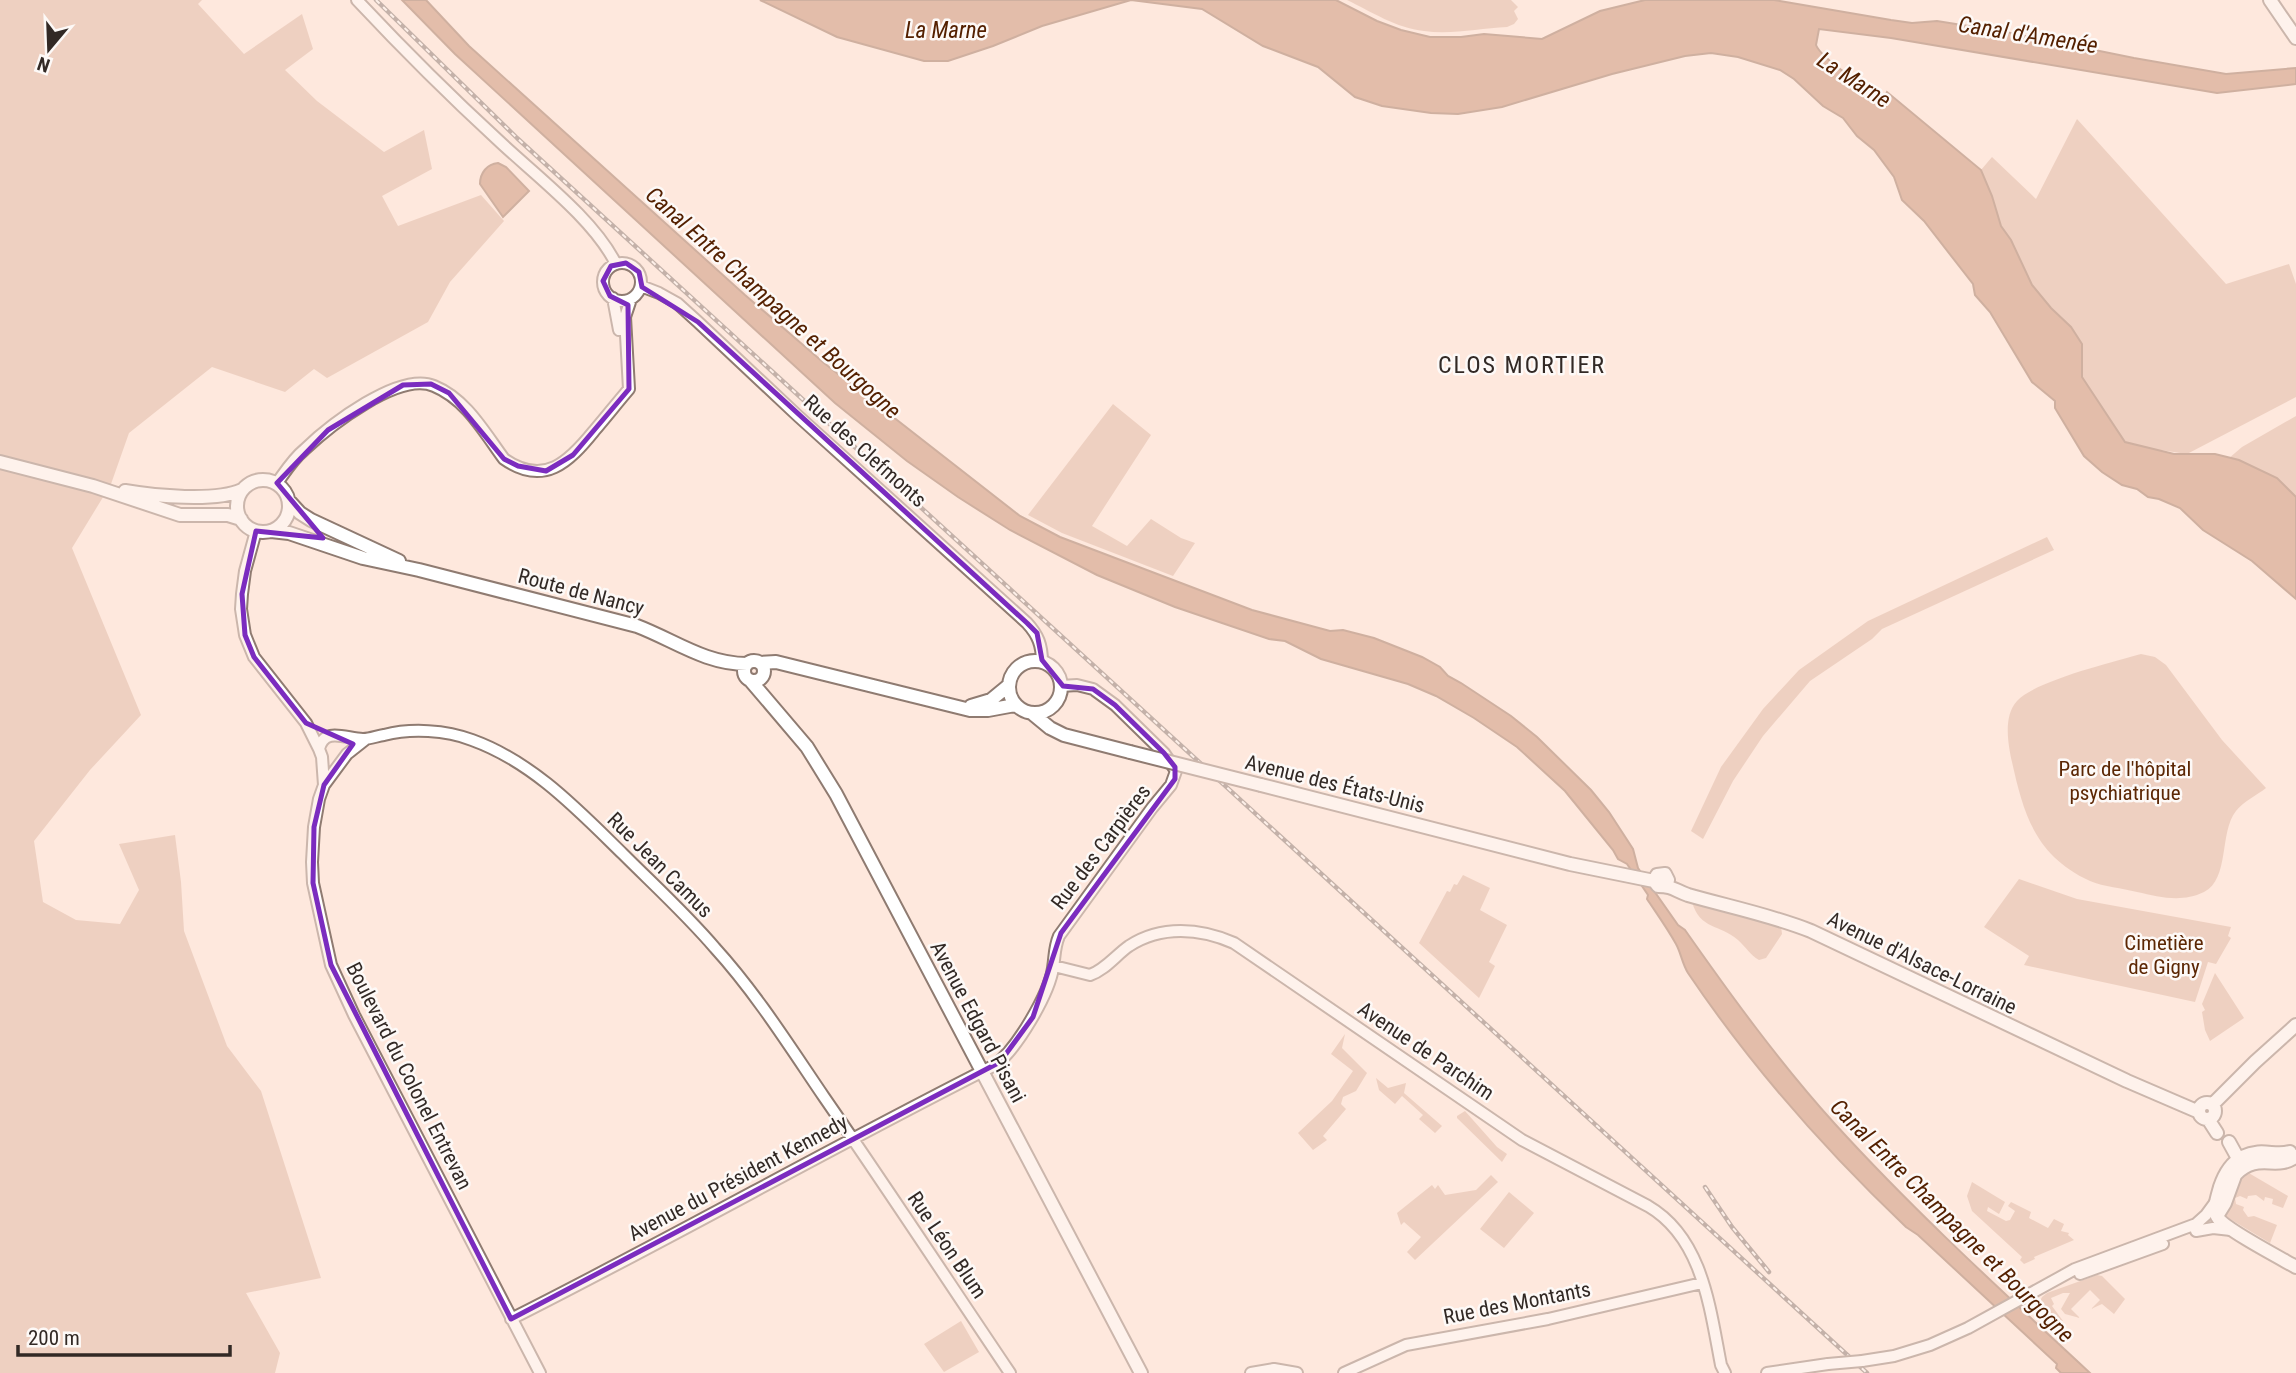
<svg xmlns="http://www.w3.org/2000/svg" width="2296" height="1373" viewBox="0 0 2296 1373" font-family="'Roboto Condensed',sans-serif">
<rect width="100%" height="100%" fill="#fee8dd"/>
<path fill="#dcb4a0" d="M0,0H202L198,4L244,54L302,14L313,49L285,70L317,101L384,152L424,130L432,169L382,196L398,226L481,195L504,221L450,282L428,322L327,378L314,369L285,392L212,367L129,433L111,484L72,548L141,715L90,770L34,841L43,902L76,920L120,924L139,890L119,844L175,835L181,882L184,931L227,1046L261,1091L321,1278L246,1293L280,1353L275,1373H0Z
M1347,0H1511L1518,7L1514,11L1518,19L1514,24L1507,27C1480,28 1452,35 1424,31C1396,28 1372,12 1347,0Z
M2077,119L2226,284L2289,264L2296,284V397L2187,454L2147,448L2125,442L2082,377V344L2071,327L2051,308L2032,285L2011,240L2001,226L1993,198L1981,170L1992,157L2036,199Z
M1113,404L1151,435L1092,526L1127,546L1151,519L1181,538L1195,543L1173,576L1062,533L1028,515Z
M2296,416V498C2271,473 2260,470 2228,459L2242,447Z
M2047,537L2054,550L1882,629L1872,639L1810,681L1763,736L1733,781L1703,839L1691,831L1721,767L1763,709L1799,670L1868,621Z
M2141,654L2155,657L2166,665L2222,740L2266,788C2257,795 2243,802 2236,811C2219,832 2230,879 2204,892C2181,903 2160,897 2137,892C2122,888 2104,887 2090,881C2036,856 2024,816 2012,762C2008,744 2003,716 2017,701C2035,681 2113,662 2141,654Z
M1463,875L1490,888L1480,910L1507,925L1489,962L1495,966L1479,998L1419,943L1447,891L1450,892L1454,884L1457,885Z
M2019,879L2077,899L2231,927L2228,936L2231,938L2216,964L2208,962L2195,1002L2024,965L2029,956L1984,927Z
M1692,902L1781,926L1782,934L1766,958L1759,960C1750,955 1746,947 1738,940C1720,924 1700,930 1692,902Z
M2215,973L2244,1018L2210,1041L2205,1030L2202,1012L2205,1010L2202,1004Z
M1345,1034L1342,1048L1367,1073L1356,1091L1343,1097L1341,1104L1346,1109L1323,1136L1327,1140L1313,1150L1298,1133L1332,1101L1353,1071L1331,1054Z
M1376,1078L1388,1088L1406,1083L1404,1093L1442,1126L1435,1133L1419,1119L1423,1115L1402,1096L1395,1104L1379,1090Z
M1465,1111L1497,1147L1507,1154L1502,1162L1457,1118V1116Z
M2247,1172L2288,1196L2283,1208L2272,1204L2273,1199L2265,1197L2264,1201L2256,1195L2248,1196L2247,1199L2240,1196L2235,1198L2236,1204L2244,1207L2243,1210L2248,1217L2254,1216L2277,1225L2270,1243L2225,1216L2239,1180Z
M1491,1175L1498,1182L1415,1260L1407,1252L1421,1237L1404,1222L1401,1225L1397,1213L1432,1185L1435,1189L1438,1185L1445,1195L1476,1190Z
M1972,1182L2005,1202L1999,1214L1988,1207L1987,1211L2006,1221L2010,1220L2015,1211L2008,1206L2011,1202L2031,1212L2029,1218L2048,1228L2054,1219L2064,1224L2061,1231L2069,1233L2068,1235L2074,1240L2034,1257L2035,1259L2024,1264L2020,1260L2022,1257L1972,1211L1967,1196Z
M1509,1192L1534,1213L1504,1248L1480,1229Z
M2097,1275L2102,1276L2125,1299L2114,1314L2102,1304L2091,1309L2100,1300L2090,1290L2071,1309L2080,1318L2065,1314L2061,1309L2070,1293H2063L2051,1298L2054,1304L2052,1306L2063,1321H2059L2039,1303L2042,1297L2047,1293Z
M961,1321L979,1352L944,1372L924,1344Z"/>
<path fill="#c38a6d" stroke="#986d57" stroke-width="2" d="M402,0H426L469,46L745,295L824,363L1020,516L1060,537L1252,610L1330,631L1343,630L1374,638L1422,657L1440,667L1448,676L1461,683L1511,716L1537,737L1591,790L1609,812L1633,849L1638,868L1678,925L1685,930C1732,997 1780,1063 1835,1124C1915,1212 2003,1292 2090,1373H2061L2056,1368L2057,1364L1918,1235L1906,1227C1825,1150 1750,1065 1688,973C1682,963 1681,953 1676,944C1667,928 1657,914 1647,899L1648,895L1627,864L1618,859L1613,850L1565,791L1517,747L1474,718L1436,696L1408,684L1321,659L1285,641L1269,639L1175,607L1097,575L1010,530L958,497L907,461L835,403L455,54Z
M760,0H1131L1042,26L993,46L948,61H924L837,37Z
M1131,0H1336L1377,21L1401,30L1430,37H1461L1484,34L1542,39L1600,11L1645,0H1774L1891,20L1912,23L1937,21L2006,32L2134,58L2226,74L2296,68V84L2217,93L1891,38L1819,29L1816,45C1821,58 1870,92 1885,96L1887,92L1981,170L1992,196L2001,226L2011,240L2032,285L2051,308L2071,327L2082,344V377L2125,442L2174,454H2215L2239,460L2277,478L2296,497V599L2252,561L2203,530L2180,508L2159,499L2148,497L2137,489L2122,485L2102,472L2084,456L2055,408V401L2032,382L1990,312L1975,295L1973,284L1924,221L1902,200L1894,177L1874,150L1857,136L1843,118L1823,106L1794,79L1780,70L1738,57L1711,53L1685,56L1612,74L1502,107L1458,114L1431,113L1382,106L1355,97L1318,67L1263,46L1202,9Z
M498,163L506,167L529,191L503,217L480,184C480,173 487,164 498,163Z"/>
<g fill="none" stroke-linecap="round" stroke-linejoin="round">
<defs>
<path id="tertiary" d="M357,0C402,48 449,95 498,140C535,175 594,219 616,264
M603 282a19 19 0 1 1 38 0a19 19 0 1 1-38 0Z
M641,286L659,293L677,303L698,322L798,416L1027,623C1038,635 1042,645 1042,662
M613,298L619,330
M277,483C285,472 293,459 304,450C329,426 399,371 434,386C466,399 484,432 504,459C544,487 569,462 594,431C606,417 617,403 629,389L625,317L631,299
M256,531L245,571L242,594L241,609L245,635L254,657L306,723L319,749
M366,739L347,754L324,785L319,799L314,827L312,862L313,883L331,965L354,1015L540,1373
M324,785L322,757L319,749C324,726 347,739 363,739C370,739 377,736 384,735C411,728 446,730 472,740C533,762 578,810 623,854C654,885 686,914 715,948C756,993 790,1047 824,1097C887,1188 948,1281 1010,1373
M1054,966L1090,975C1105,970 1116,955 1129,946C1161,925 1200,928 1234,943L1522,1140L1648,1206C1703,1238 1710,1309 1721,1365L1725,1373
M2196,1231L2213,1228L2231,1230
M2080,1274L2163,1244
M511,1319C674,1237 832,1147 995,1065C1017,1049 1049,994 1053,968C1055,956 1054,948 1059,936L1152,808L1171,785L1176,771L1164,753L1115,705L1093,689L1077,685L1061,686
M1862,1361L1894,1356L1930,1345L1968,1328L2075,1269L2196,1224L2206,1215L2217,1200
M1251,1373L1274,1369L1297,1373
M1344,1373L1406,1345L1548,1319L1702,1283
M1767,1373L1828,1364"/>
<path id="secondary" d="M2270,0L2296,38
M0,462L93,486L180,515H228L241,519
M237 506a26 26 0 1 1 52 0a26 26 0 1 1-52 0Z
M125,491C154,496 216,502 242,490
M289,501L300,513L311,520L399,561
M271,531L289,533L363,558L419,570L637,626C674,640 705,664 747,664
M1009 687a26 26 0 1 1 52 0a26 26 0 1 1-52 0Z
M744 671a10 10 0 1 1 20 0a10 10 0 1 1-20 0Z
M760,663L776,662L970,710H988L1015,705
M750,680L807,747L836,794L1141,1373
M971,706L991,700L1008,686
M1033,714L1050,728L1064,735L1130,752
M1261,785L1570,864L1654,881
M1666,884L1668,880L1665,874L1657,875L1654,881L1658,886C1673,886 1674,890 1688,895C1730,907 1771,915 1811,931L2127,1081L2199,1112
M2199 1111a8 8 0 1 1 16 0a8 8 0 1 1-16 0Z
M2212,1105L2255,1062L2296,1025
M2208,1119L2217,1133
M2290,1152C2274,1157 2263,1147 2242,1157C2231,1163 2224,1175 2220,1187C2218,1195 2212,1210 2218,1218C2225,1229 2282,1259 2296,1267
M2236,1174C2258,1151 2277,1172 2296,1156
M2217,1216L2225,1203L2240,1162L2229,1142"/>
</defs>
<use href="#tertiary" stroke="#8f7b71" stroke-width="14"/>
<use href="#secondary" stroke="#8f7b71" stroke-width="16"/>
<use href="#tertiary" stroke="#fff" stroke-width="10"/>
<use href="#secondary" stroke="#fff" stroke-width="12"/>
<defs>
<path id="rail" d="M376,0L517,138L1867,1373
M1705,1187L1732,1227L1769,1272"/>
</defs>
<use href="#rail" stroke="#7e706a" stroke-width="4.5"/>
<use href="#rail" stroke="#fdf9f7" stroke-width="2" stroke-dasharray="5" stroke-linecap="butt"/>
<defs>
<path id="tertiary-bridge" d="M1828,1364L1862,1361"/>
<path id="secondary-bridge" d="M1130,752L1261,785"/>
</defs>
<use href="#tertiary-bridge" stroke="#8f7b71" stroke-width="14" stroke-linecap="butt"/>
<use href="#secondary-bridge" stroke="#8f7b71" stroke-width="16" stroke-linecap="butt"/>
<use href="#tertiary-bridge" stroke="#fff" stroke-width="10"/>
<use href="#secondary-bridge" stroke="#fff" stroke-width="12"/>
</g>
<path d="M0 0H2296V1373H0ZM626,263L639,272L642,287L698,322L1027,623L1037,633L1042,660L1063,686L1093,689L1115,705L1164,753L1175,767V779L1061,933L1033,1017L1000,1062L511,1319L331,965L313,883L314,827L324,785L353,744L306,723L254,657L245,635L242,594L256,531L323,538L277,483L328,430L403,385L431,384L449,393L504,459L518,466L546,471L573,455L629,389L628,305L610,296L603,281L611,266Z" fill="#fee8dd" fill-opacity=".55" fill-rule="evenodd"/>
<path fill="none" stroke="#7b2cbf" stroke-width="5" stroke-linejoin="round" d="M626,263L639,272L642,287L698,322L1027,623L1037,633L1042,660L1063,686L1093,689L1115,705L1164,753L1175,767V779L1061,933L1033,1017L1000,1062L511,1319L331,965L313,883L314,827L324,785L353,744L306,723L254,657L245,635L242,594L256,531L323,538L277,483L328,430L403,385L431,384L449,393L504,459L518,466L546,471L573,455L629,389L628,305L610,296L603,281L611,266Z"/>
<g text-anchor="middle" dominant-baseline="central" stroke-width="5" stroke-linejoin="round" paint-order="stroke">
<g font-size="21" fill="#322925" stroke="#fdf9f7">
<text transform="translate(865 451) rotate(42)">Rue des Clefmonts</text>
<text transform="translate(581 592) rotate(15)">Route de Nancy</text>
<text transform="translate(1335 784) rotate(14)">Avenue des États-Unis</text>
<text transform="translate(1101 847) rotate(-53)">Rue des Carpières</text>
<text transform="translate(660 865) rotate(45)">Rue Jean Camus</text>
<text transform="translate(1922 963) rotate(26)">Avenue d'Alsace-Lorraine</text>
<text transform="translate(978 1022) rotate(62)">Avenue Edgard Pisani</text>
<text transform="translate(1426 1051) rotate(34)">Avenue de Parchim</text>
<text transform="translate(409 1076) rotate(63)">Boulevard du Colonel Entrevan</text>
<text transform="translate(738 1178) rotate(-28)">Avenue du Président Kennedy</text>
<text transform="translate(947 1245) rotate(56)">Rue Léon Blum</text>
<text transform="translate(1517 1303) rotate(-11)">Rue des Montants</text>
</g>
<g font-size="21" fill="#5c2704" stroke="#fdf9f7">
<text x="2125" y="769">Parc de l'hôpital<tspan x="2125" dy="24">psychiatrique</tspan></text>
<text x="2164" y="943">Cimetière<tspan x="2164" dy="24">de Gigny</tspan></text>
</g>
<g font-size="23" font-style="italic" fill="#542000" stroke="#fdf9f7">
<text x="946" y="30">La Marne</text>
<text transform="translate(2028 35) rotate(9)">Canal d'Amenée</text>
<text transform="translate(1854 80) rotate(33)">La Marne</text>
<text transform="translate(773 303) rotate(42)">Canal Entre Champagne et Bourgogne</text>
<text transform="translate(1952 1221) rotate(45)">Canal Entre Champagne et Bourgogne</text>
</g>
<g font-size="24" letter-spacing="2" fill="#322925" stroke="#fdf9f7">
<text x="1522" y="365">CLOS MORTIER</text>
</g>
</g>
<g transform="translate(49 49) rotate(199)" stroke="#fdf9f7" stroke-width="5" paint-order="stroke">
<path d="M0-5L12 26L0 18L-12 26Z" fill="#322925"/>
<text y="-10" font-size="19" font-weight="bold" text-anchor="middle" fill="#322925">N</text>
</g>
<path d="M18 1345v10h212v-10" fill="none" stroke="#322925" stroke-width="3.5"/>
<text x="28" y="1345" font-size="21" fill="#322925" stroke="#fdf9f7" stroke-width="5" paint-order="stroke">200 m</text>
</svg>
